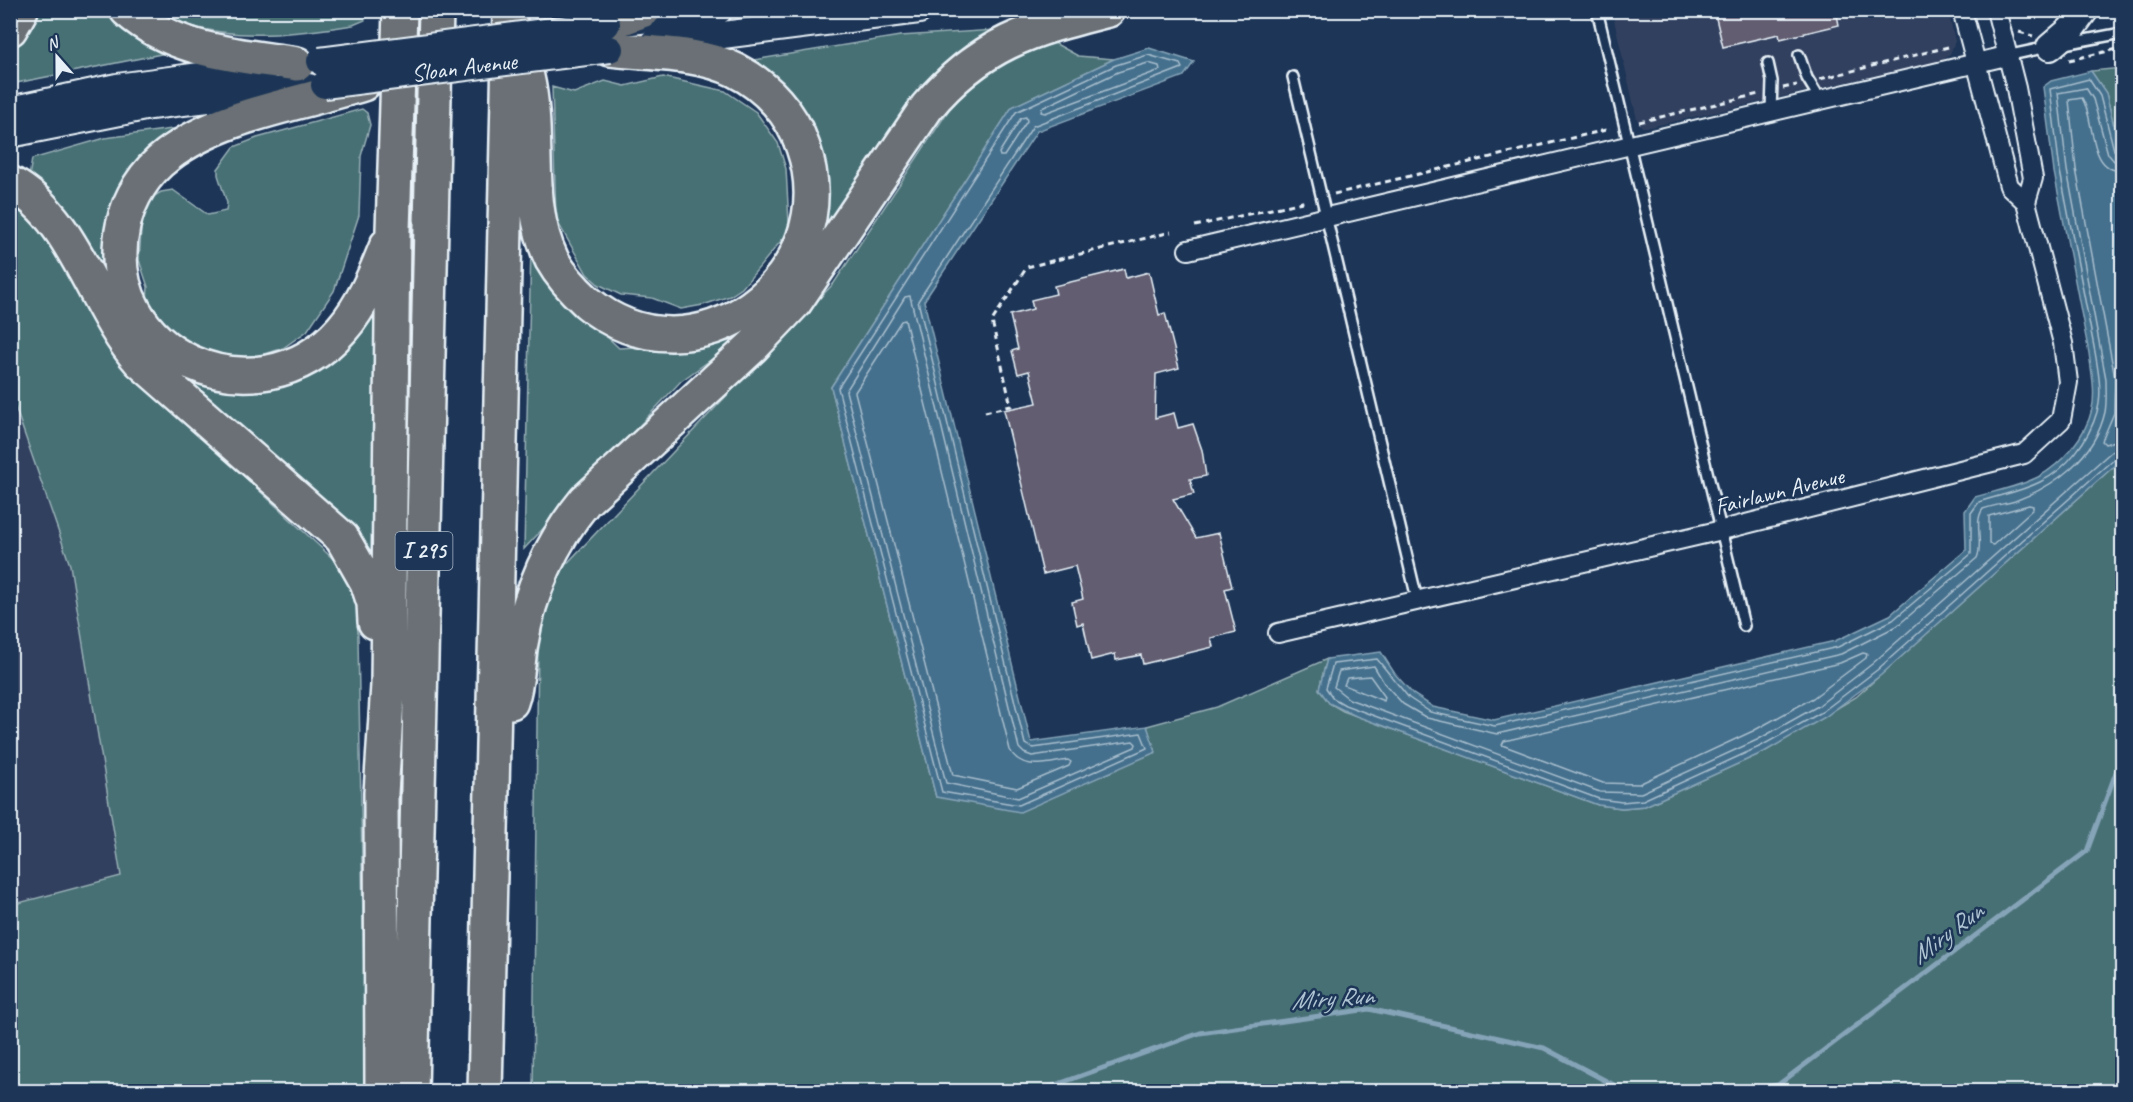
<svg xmlns="http://www.w3.org/2000/svg" width="2133" height="1102" viewBox="0 0 2133 1102" font-family="Caveat,sans-serif">
<rect width="100%" height="100%" fill="#1d3557"/>
<filter id="ink" filterUnits="userSpaceOnUse"><feTurbulence type="fractalNoise" baseFrequency=".0167" numOctaves="2"/><feDisplacementMap in="SourceGraphic" scale="12" xChannelSelector="R" yChannelSelector="G"/><feConvolveMatrix kernelMatrix="1 2 1 2 8 2 1 2 1" color-interpolation-filters="sRGB"/></filter>
<g filter="url(#ink)">
<path fill="#32415f" d="M1612,11H1948L1955,41L1950,54L1943,60L1650,127H1642L1637,119Z
M10,395L70,565L121,876L11,905Z"/>
<path fill="#476f74" stroke="#98b0b6" stroke-width="1.5" d="M33,11H115L171,52L11,84L10,44Z
M154,11H369L365,20L353,25C296,34 239,41 183,24C172,20 163,18 154,11Z
M1011,29L819,243L817,161L748,61L900,36Z
M1047,39L1078,56L1114,59L1012,107L831,387L936,797L1155,753L1147,726L1217,707L1327,659L1319,689L1329,703L1343,711L1598,805L1622,808L1645,806L1764,752L1856,697L2122,459V1091L533,1092L538,635L555,576L834,283L964,87Z
M2122,68V159L2106,93L2091,71Z
M663,77L725,91L756,112L778,143L786,169L789,223L786,235L742,288L730,296L703,305L681,309L652,298L621,295L598,284L587,274L556,219L552,87L574,93L605,81L625,86Z
M362,109L367,113L370,125L361,156L359,215L334,291L307,331L283,348L248,359L211,354L192,346L164,324L147,300L148,287L139,260L143,203L161,192L173,190L208,215L226,211L227,203L218,175V169L234,147L257,138Z
M202,125L138,165L106,230L112,283L29,177L32,159L105,138Z
M10,203L43,232L113,355L357,581L366,1091H11V905L121,876L70,565L11,395Z
M531,246L554,287L619,348L737,341L681,381L524,549Z
M380,301L379,569L178,379L223,388L311,376Z"/>
<path fill="#45708d" stroke="#86a4b8" stroke-width="1.5" d="M1149,48L1194,62L1184,76L1037,131L924,301L1031,742L1147,726L1156,752L1020,812L936,797L831,387L1012,107L1114,59Z
M2091,71L2106,93L2122,159V459L1881,675L1825,717L1764,752L1645,806L1622,808L1598,805L1356,716L1329,703L1319,689L1327,659L1381,652L1395,674L1413,694L1433,707L1494,720L1835,641L1890,615L1966,550L1965,511L1975,497C1996,491 2018,487 2038,477C2062,464 2086,436 2092,409C2096,391 2091,370 2089,353L2054,172L2043,87L2051,81Z"/>
<g fill="none" stroke-linecap="round" stroke-linejoin="round">
<path stroke="#a7bdcd" stroke-width="1.5" d="M1148,55L1180,64L1182,68L1033,126L918,301L1025,744L1033,748L1141,733L1147,748L1019,805L942,792L838,388L1016,112L1116,65Z
M1148,63L1159,66L1160,70L1045,113L1041,112L1042,108L1118,72Z
M1026,117L1027,121L1004,156H1000L999,153L1021,118Z
M2122,155L2114,150L2100,96L2089,79L2050,89L2060,171L2095,352C2098,370 2103,394 2097,412C2089,440 2067,469 2040,482C2020,492 1999,495 1979,502L1971,513V554L1893,620L1838,647L1495,726L1430,712L1409,698L1377,659L1333,664L1326,688L1333,698L1345,705L1599,799L1622,802L1643,800L1761,746L1822,712L1877,670L2116,457L2122,455
M2122,162L2114,161L2108,154L2093,99L2086,88L2058,93L2067,170L2106,379C2106,390 2107,402 2105,412C2095,457 2055,486 2015,501C2005,504 1994,505 1983,509C1973,522 1984,543 1977,558L1897,626L1841,654L1497,734L1427,718L1403,704L1384,683L1374,666L1339,671L1334,687L1349,699L1600,792L1641,793L1757,740L1818,706L1872,664L2111,452L2122,448
M2122,171C2087,170 2096,120 2082,98L2069,100L2076,169L2115,378L2114,413L2102,441L2105,444L2122,439
M910,296L1019,748L1024,753L1032,756L1133,741L1136,744L1135,747L1018,798L946,783L846,391L905,297Z
M905,320L1010,750C1022,772 1047,763 1068,760L1071,762L1069,766L1017,788L953,775L855,392L901,321Z
M2029,505L2033,506V509L1993,545L1989,544V516Z
M1863,653L1867,654L1866,658L1813,698L1753,731L1639,784L1603,783L1502,745L1504,741L1840,663Z
M1370,676L1385,697L1384,701L1344,685L1347,678Z"/>
<path stroke="#86a4b8" stroke-width="5" d="M1036,1092L1200,1033L1369,1009L1544,1048L1627,1092
M1743,1092L1778,1085L2087,851L2122,756"/>
</g>
<path fill="#625d71" stroke="#e8f1f8" stroke-width="1.5" d="M1714,10H1836L1839,25L1780,39L1779,34L1723,47Z
M1124,269L1126,278L1149,272L1159,315L1165,313L1179,368L1156,374L1155,418L1174,413L1178,428L1193,424L1202,450L1206,476L1190,479L1194,494L1173,499L1196,538L1219,533L1232,587L1225,589L1236,632L1211,638L1213,647L1143,664L1141,655L1116,660L1115,654L1091,660L1083,623L1077,625L1072,602L1083,599L1075,566L1043,574L1004,410L1037,403L1029,371L1018,374L1012,351L1018,349L1010,315L1033,309L1031,300L1056,294L1054,286Z"/>
<g fill="none" stroke-linecap="round" stroke-linejoin="round">
<defs>
<path id="lane" d="M1597,10L1744,626
M2064,44L2122,33
M1799,55L1807,78L1821,101
M2006,56L2048,47
M1768,63L1772,81L1771,111
M1293,77L1418,603"/>
<path id="street" d="M1962,10L2009,186L2026,202
M1188,250L2006,56
M1278,633L1722,530L2024,454L2061,420L2068,382L2063,343L2026,202L2033,178L2016,88L1996,10"/>
<path id="secondary" d="M624,22L719,10
M652,44L919,10
M2050,47L2071,29L2085,10
M10,110L117,87L268,67
M10,134L150,106L309,87"/>
<path id="highway" d="M127,10C174,52 238,55 297,64
M607,24L644,10
M10,29L21,10
M527,77C541,137 524,203 552,260C561,276 574,290 587,302C694,392 848,276 803,147C792,114 767,86 735,70C699,52 651,54 610,49
M363,84C300,104 222,114 168,155C145,172 129,198 123,226C96,355 258,426 342,329C363,305 375,275 387,245
M10,183C75,217 93,308 140,361L342,538L367,582L374,603L375,622
M511,702C518,683 517,663 521,643C529,592 552,541 585,501L753,346L795,302L927,107C981,43 1029,30 1108,10
M382,1092L381,793L388,685L393,230L400,10
M411,1092L436,10
M485,1092L510,10"/>
</defs>
<use href="#lane" stroke="#e8f1f8" stroke-width="14"/>
<use href="#street" stroke="#e8f1f8" stroke-width="22"/>
<use href="#secondary" stroke="#e8f1f8" stroke-width="30"/>
<use href="#highway" stroke="#e8f1f8" stroke-width="38"/>
<path stroke="#e8f1f8" stroke-width="3" stroke-dasharray="6 4.5" stroke-linecap="butt" d="M2019,32L2033,36
M2069,60L2122,48
M1820,79L1952,46
M1783,88L1797,85
M1639,122L1759,94
M1334,194L1610,129
M1195,226L1307,201
M985,412L1011,406L992,321L1027,267L1171,232"/>
<use href="#lane" stroke="#1d3557" stroke-width="9"/>
<use href="#street" stroke="#1d3557" stroke-width="18"/>
<use href="#secondary" stroke="#1d3557" stroke-width="26"/>
<use href="#highway" stroke="#6a7074" stroke-width="33"/>
<defs>
<path id="secondary-bridge" d="M320,61L607,24
M324,85L610,49"/>
</defs>
<use href="#secondary-bridge" stroke="#e8f1f8" stroke-width="30" stroke-linecap="butt"/>
<use href="#secondary-bridge" stroke="#1d3557" stroke-width="26"/>
</g>
</g>
<g text-anchor="middle" dominant-baseline="central" stroke-width="5" stroke-linejoin="round" paint-order="stroke">
<rect fill="#1d3557" stroke="#abb9c8" stroke-width="1.5" x="395.5" y="532" width="57" height="38" rx="4.5"/>
<g font-size="22" font-weight="bold" fill="#e8f1f8">
<text x="424" y="551">I 295</text>
</g>
<g font-size="24" fill="#e8f1f8" stroke="#1d3557">
<text transform="translate(464 67) rotate(-7)">Sloan Avenue</text>
<text transform="translate(1779 491) rotate(-14)">Fairlawn Avenue</text>
</g>
<g font-size="26" font-style="italic" fill="#afc4d3" stroke="#1d3557">
<text transform="translate(1947 933) rotate(-37)">Miry Run</text>
<text transform="translate(1332 998) rotate(-4)">Miry Run</text>
</g>
</g>
<rect width="2133" height="1102" fill="none" stroke="#1d3557" stroke-width="36"/>
<rect x="18" y="18" width="2097" height="1066" fill="none" stroke="#e8f1f8" stroke-width="2" filter="url(#ink)"/>
<g transform="translate(57 57) rotate(339)" stroke="#1d3557" stroke-width="4.5" paint-order="stroke">
<path d="M0-4.5L10 22L0 15L-10 22Z" fill="#e8f1f8"/>
<text y="-9" font-size="16" font-weight="bold" text-anchor="middle" fill="#e8f1f8">N</text>
</g>
</svg>
